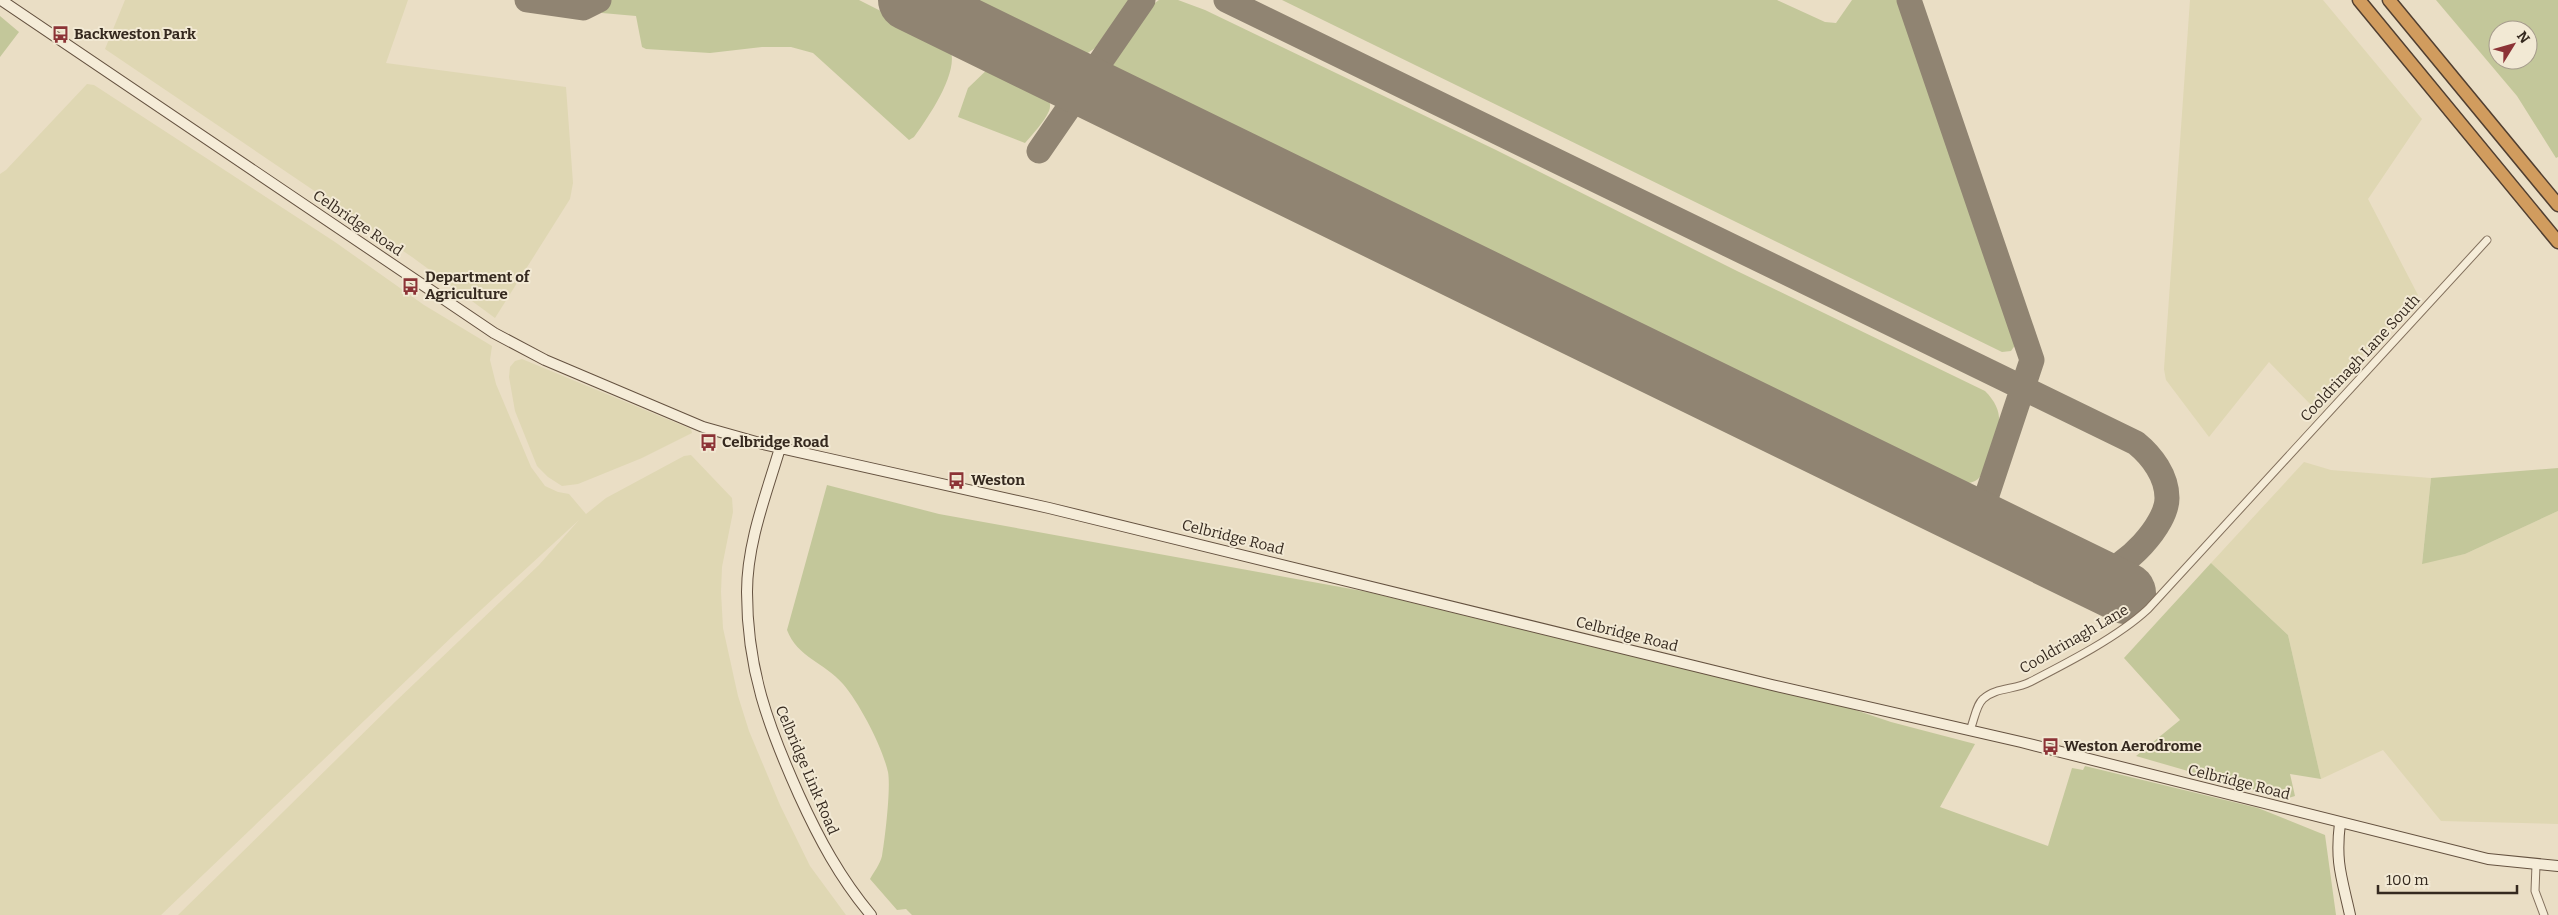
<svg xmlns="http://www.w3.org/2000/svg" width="2558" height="915" viewBox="0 0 2558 915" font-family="Bitter,serif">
<rect width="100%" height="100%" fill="#eadec5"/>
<path fill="#dfd7b3" d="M125,0H408L386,63L566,87L573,183L570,199L495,318L412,257L105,49Z
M2190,0H2323L2422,119L2368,199L2418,295L2314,408L2269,362L2209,437L2166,380L2164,369Z
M87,84L94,85L335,242L424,305L492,346L490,360L496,384L531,467L545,486L558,492L569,494L586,514L606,498L684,456L691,455L732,498L733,512L722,567L721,592L723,628L738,696L749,731L780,805L810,866L846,915H178L396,701L539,565L579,520L457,632L161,915H0V174L6,170Z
M522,359L691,429L692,433L642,458L578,484L562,486L548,477L537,466L515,411L509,377L510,367L515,361Z
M2304,462L2331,470L2431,478L2422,563L2465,554L2558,511V824L2441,821L2383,750L2321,779L2288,635L2211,563Z"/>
<path fill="#c3c79a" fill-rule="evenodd" d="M605,0H859L948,45C964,67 927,119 914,137L909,140L813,53L791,47H762L710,53L646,49L642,47L636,16L602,13Z
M960,0H1130L1095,48L1085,55L1075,54Z
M1159,0H1178L1205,10L1496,150L1737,271L1985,391C2007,413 1999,429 1990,455C1987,462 1984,473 1978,479C1971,485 1961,483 1952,482L1508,269L1115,72L1111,68L1152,5Z
M1282,0H1777L1825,22L1836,23L1852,0H1898L1948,149L2014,331L2016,344L2011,351L2002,352Z
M2436,0H2558V157L2556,158L2517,96ZM2498,30H2528V60H2498Z
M0,16L19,32L0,57Z
M993,64C1009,72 1058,88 1049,111C1044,122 1033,134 1025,143L958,117L968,88Z
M2558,468V511L2465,554L2422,564L2431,478Z
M827,485L939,514L1368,592L1598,648L1751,675L1891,722L1975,744L1940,807L2048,846L2072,768L2083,770L2085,766L2258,808L2325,835L2336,915H912L906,909L897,910L870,879C874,872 880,864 882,856C885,839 891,788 888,772C882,746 860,704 843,684C825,663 797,657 787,630Z
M2211,563L2288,635L2321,779L2290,774L2295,796L2285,799L2136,756L2180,720L2124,658Z"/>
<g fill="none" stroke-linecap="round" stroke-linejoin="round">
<path stroke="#908472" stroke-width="25" d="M527,0L583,8L599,0
M1226,0L2136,443C2152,456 2167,476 2167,498C2167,525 2125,569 2099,574C2092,575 2084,572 2077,570
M1909,0L2032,360L1978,522
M1039,151L1143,0"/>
<path stroke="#908472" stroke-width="62" d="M909,0L2125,593"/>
<defs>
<path id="street" d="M1970,730C1974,721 1976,705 1983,699C1996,687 2015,690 2030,682C2067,663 2118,637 2148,609L2487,240
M2536,865L2535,891L2544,915"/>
<path id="secondary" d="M1,0L494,333L545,360L703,427L763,444L1049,508L1772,685L2021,742L2488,859L2558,866
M780,448C766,495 747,543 747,592C747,669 768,726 799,795C819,839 840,878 871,915
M2340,823C2335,863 2342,878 2350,915"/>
<path id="highway" d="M2359,0L2558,242
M2389,0L2558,205"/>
</defs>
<use href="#street" stroke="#83705d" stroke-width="9"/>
<use href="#secondary" stroke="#655240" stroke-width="12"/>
<use href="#highway" stroke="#513f31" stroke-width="15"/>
<use href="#street" stroke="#f5ecd8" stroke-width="7"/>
<use href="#secondary" stroke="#f5ecd8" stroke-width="10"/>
<use href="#highway" stroke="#d19c5e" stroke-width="12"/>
</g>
<defs>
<symbol id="bus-bare" viewBox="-9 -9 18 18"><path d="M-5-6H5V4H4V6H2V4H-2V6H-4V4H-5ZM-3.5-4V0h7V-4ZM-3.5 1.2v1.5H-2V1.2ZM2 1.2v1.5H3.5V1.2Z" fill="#8c3336" stroke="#f2e9d4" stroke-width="2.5" paint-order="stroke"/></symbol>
</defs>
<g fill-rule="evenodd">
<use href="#bus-bare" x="48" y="22" width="25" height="25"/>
<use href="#bus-bare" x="398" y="274" width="25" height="25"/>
<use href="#bus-bare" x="696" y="430" width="25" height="25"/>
<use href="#bus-bare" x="944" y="468" width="25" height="25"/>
<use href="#bus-bare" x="2038" y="734" width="25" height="25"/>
</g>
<g text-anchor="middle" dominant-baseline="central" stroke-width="4" stroke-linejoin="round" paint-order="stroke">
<g font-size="15" font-weight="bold" fill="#35291f" stroke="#f2e9d4" text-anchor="start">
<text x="74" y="34">Backweston Park</text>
<text x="425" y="277">Department of<tspan x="425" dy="17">Agriculture</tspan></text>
<text x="722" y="442">Celbridge Road</text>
<text x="971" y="480">Weston</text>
<text x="2064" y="746">Weston Aerodrome</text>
</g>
<g font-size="15" fill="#35291f" stroke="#f2e9d4">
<text transform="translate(358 223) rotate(34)">Celbridge Road</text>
<text transform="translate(2360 358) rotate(-47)">Cooldrinagh Lane South</text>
<text transform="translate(1233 537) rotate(14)">Celbridge Road</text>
<text transform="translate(1627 634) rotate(14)">Celbridge Road</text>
<text transform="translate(2074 639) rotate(-30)">Cooldrinagh Lane</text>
<text transform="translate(807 770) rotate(67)">Celbridge Link Road</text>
<text transform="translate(2239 782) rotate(14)">Celbridge Road</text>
</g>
</g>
<g transform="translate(2513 45) rotate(53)"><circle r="24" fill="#f2e9d4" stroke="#a69c8c"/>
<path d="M0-4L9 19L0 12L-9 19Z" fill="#8c3336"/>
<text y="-8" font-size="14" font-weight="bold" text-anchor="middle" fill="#35291f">N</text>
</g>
<path d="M2378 885v8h139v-8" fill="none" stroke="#35291f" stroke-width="2.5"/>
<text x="2386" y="885" font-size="15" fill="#35291f" stroke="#f2e9d4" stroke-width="4" paint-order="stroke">100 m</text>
</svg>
